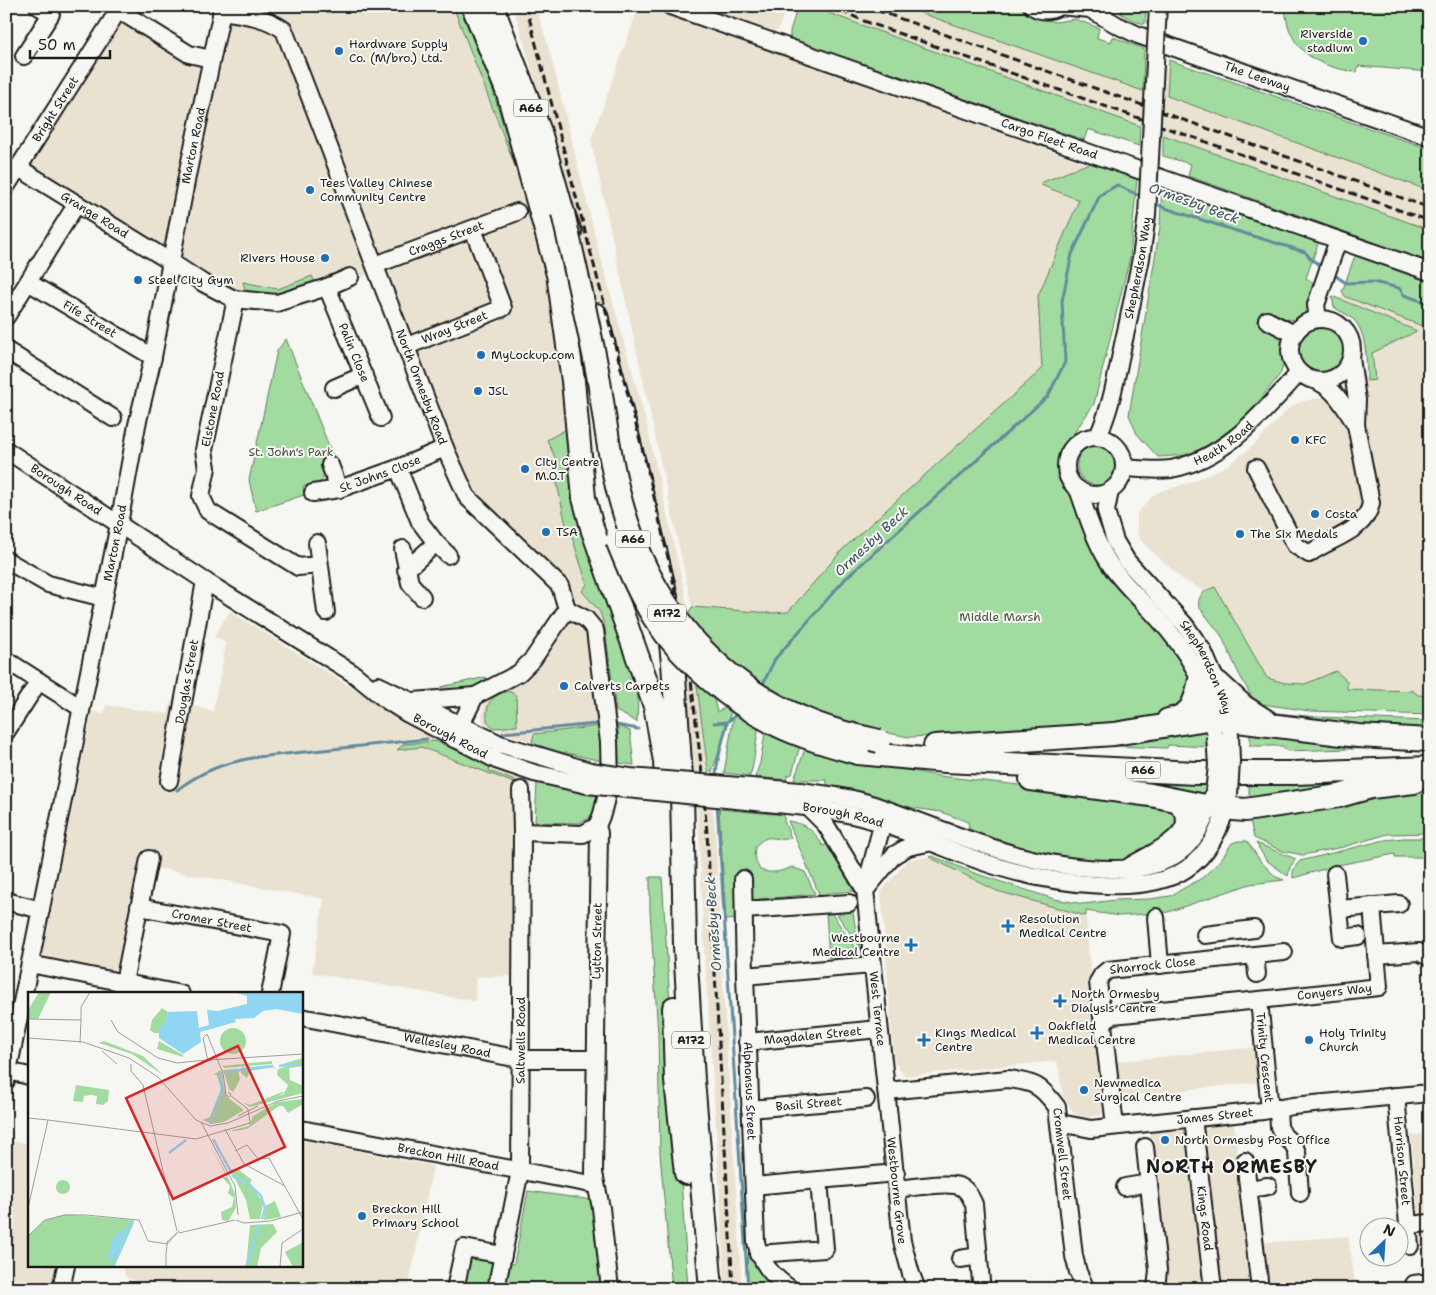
<svg xmlns="http://www.w3.org/2000/svg" width="1436" height="1295" viewBox="0 0 1436 1295" font-family="'Shantell Sans',sans-serif">
<rect width="100%" height="100%" fill="#f6f6f2"/>
<filter id="ink" filterUnits="userSpaceOnUse"><feTurbulence type="fractalNoise" baseFrequency=".02" numOctaves="2"/><feDisplacementMap in="SourceGraphic" scale="10" xChannelSelector="R" yChannelSelector="G"/><feConvolveMatrix kernelMatrix="1 2 1 2 8 2 1 2 1" color-interpolation-filters="sRGB"/></filter>
<g filter="url(#ink)">
<path fill="#eae2d1" d="M235,6H459L490,81L503,119L549,288L558,345L587,584L582,591L600,612L605,628L618,726L619,763L557,751L484,725L482,716L485,699L493,692L568,607L461,505L369,274L293,309L227,289L183,260L161,262L8,163L93,35L111,12L204,61Z
M513,6H536L551,56L597,244L646,422L685,593L715,828L723,983L742,1289H725L716,1127L705,965L698,817L683,675L628,421L538,91Z
M639,6H645L1093,166L1038,296L1042,369L843,549L788,612L772,613L692,607L591,140Z
M701,6H787L778,30L774,32Z
M808,6H983L1164,65L1287,110L1430,157V230L990,74Z
M1344,291L1430,321V696L1301,694L1268,684L1208,593L1182,579L1144,544L1139,538L1137,531V513L1156,493L1194,481L1228,465L1254,445L1286,411L1293,405L1304,401L1320,398L1367,376L1363,337L1359,328L1354,320L1344,313L1339,303Z
M230,611L391,712L530,778L528,838L517,976L476,977L475,1001L312,973L324,899L140,865L118,972L42,957L92,711L104,714L106,705L168,714L171,701L213,711L226,644L214,636Z
M929,857L997,891L1086,916L1102,1115L1082,1118L1074,1113L1063,1096L1057,1061L904,1076L894,1061L881,892L908,859Z
M1257,1047L1261,1082L1116,1097L1112,1062Z
M1234,1123L1248,1244L1348,1236L1356,1289H1166L1150,1132Z
M1430,1134V1273L1424,1274L1411,1135Z
M6,1139L29,1144V1266H58L54,1289H6Z
M301,1140L433,1166L408,1289H160L161,1285L126,1278L122,1266H301Z"/>
<path fill="#a2dba0" stroke="#5f7c5e" d="M453,6H459L490,81L517,171Z
M798,6H809L1140,126L1139,146L1088,129L1084,140L790,39V31Z
M901,6H1018L1031,16L1055,22L1075,19L1099,28L1097,38L1111,42L1113,37L1144,49L1143,91Z
M1130,6H1146L1145,24L1134,21L1120,13L1123,8L1130,9Z
M1285,6H1430V72L1358,66L1357,72C1317,67 1287,51 1285,6Z
M1169,60L1430,149V191L1167,96Z
M1163,135L1430,230V262L1188,176L1191,164L1163,156Z
M1095,163L1137,178L1130,257L1094,404L1065,446L1061,455L1059,466L1061,477L1066,487L1175,647L1193,679L1178,715L1063,731L909,737L868,729L818,715L779,698L728,660L709,641L688,614L692,607L772,613L788,612L843,549L1042,369L1038,296L1079,200L1041,185L1043,182L1087,164Z
M1162,184L1317,239L1318,244L1306,278L1316,284C1305,314 1305,329 1269,313L1275,330L1282,341L1285,358L1281,373L1232,435L1189,455L1158,457L1137,434L1129,415L1160,227Z
M1360,254L1430,280V329L1346,297L1342,292L1354,258L1357,255Z
M312,276L315,282L274,295L245,290L243,282L278,289Z
M1332,296L1417,331L1372,353L1375,380L1367,381C1367,364 1367,333 1354,320C1348,314 1340,312 1334,307Z
M1297 350a23 23 0 1 1 46 0a23 23 0 1 1-46 0Z
M286,339L335,461L324,466C325,484 320,484 303,486L304,495L256,511L249,480L277,351Z
M570,427L639,675L637,722L616,711L605,628L600,612L582,591L587,584L571,534L567,530L556,479V465L558,464L547,440Z
M1077 465a20 20 0 1 1 40 0a20 20 0 1 1-40 0Z
M1215,587L1267,678L1285,683L1305,684L1336,671L1347,681V689L1413,691L1418,695L1430,696V715L1310,711L1262,704L1252,697L1239,674L1221,635L1199,607C1197,595 1205,590 1215,587Z
M486,677V679H490V681L464,691L443,696L441,687Z
M696,678L712,691L717,712L730,705L732,706L727,728L712,772L708,771Z
M508,691L516,695L517,726L494,728L487,721C486,702 490,697 508,691Z
M735,709L759,724L753,765L750,776L724,773Z
M1266,712L1317,717L1430,721V732L1273,719Z
M599,726L602,761L557,751L532,743L534,734Z
M618,726L630,731L634,765L619,763Z
M766,728L800,745L792,774L787,776L786,780L755,777L760,763Z
M1207,730L1210,747L1168,745L1167,748L1086,745Z
M1252,732L1409,747L1287,751L1283,746H1250V735Z
M436,741L490,766L489,771L518,782L517,826H514V783L421,747L397,750L404,744Z
M806,746L874,764L939,776L1064,790L1178,807L1182,830L1122,862L1050,857L989,841L969,828L968,822L941,812L914,808L828,786L826,780H794Z
M1043,771L1209,782L1207,793L1203,797Z
M1401,776L1254,800L1249,794V782Z
M537,783L601,796C596,809 593,818 579,823L535,822Z
M1430,786V833L1388,834L1343,847L1303,855L1282,851L1254,838L1249,815Z
M719,809L784,815V821L791,838C781,841 781,838 772,838C768,837 764,839 761,841C750,849 755,860 760,870C772,874 780,872 792,867L805,872L815,894L750,900L749,877H735L738,919L726,920Z
M788,821C806,824 814,830 823,846L827,844L854,891L819,894Z
M1404,838H1430V857H1395V854L1338,865L1293,878C1292,871 1295,866 1300,861L1385,840Z
M1238,841H1247L1261,862L1276,877L1284,880L1250,884L1168,912L1120,916L1086,911V916L997,891L929,857L932,856L977,874L1054,899L1084,904L1115,900L1150,899L1170,896L1202,878L1220,861L1232,843Z
M1256,843L1296,859L1290,867L1288,876L1266,860Z
M650,877H662L688,1289H672L660,1153L658,1033L650,911Z
M831,912L859,954L829,958L826,913Z
M853,912L857,939H862L864,953L836,913Z
M528,1191L592,1200L603,1289H462L471,1256L514,1264Z
M747,1257L794,1289H748Z"/>
<g fill="none" stroke-linecap="round" stroke-linejoin="round">
<path stroke="#628b9c" stroke-width="3" d="M1154,203L1165,208L1230,229L1305,252L1311,259L1324,268
M1333,274L1346,283L1373,282L1399,288L1404,295L1430,304
M762,686L775,659L846,578L1048,396L1065,362L1062,301L1072,254L1100,195L1117,185L1144,198
M714,723L727,722
M616,725L638,729
M503,733L596,724
M716,779C715,763 724,739 727,722L739,713
M177,790C203,770 225,763 257,757L427,739
M717,803L748,1289"/>
<defs>
<g id="minor">
<path d="M112,6L189,54L211,59"/>
<path id="s1" d="M670,6L1430,272"/>
<path d="M1032,6C1041,12 1050,12 1060,6"/>
<path id="s2" d="M1059,6L1090,9L1117,25L1138,35L1430,137"/>
<path id="s3" d="M221,11C245,15 264,16 284,30L445,448L467,497L560,586L567,609L533,659L519,673L475,696L454,739"/>
<path d="M24,56L51,14L38,6"/>
<path id="s4" d="M19,168L171,262L203,283L234,299L277,303L327,287L350,277"/>
<path id="s5" d="M6,187L121,6"/>
<path id="s6" d="M375,265L517,212"/>
<path id="s7" d="M28,282L153,357"/>
<path id="s8" d="M327,287L381,418"/>
<path d="M236,299L204,450L207,468L201,496L208,511L298,567L319,565"/>
<path d="M6,317L76,205"/>
<circle cx="1321" cy="350" r="31"/>
<path d="M1318,319L1316,305L1338,240"/>
<path d="M1267,320L1294,334"/>
<path id="s9" d="M407,346L503,308L473,229"/>
<path d="M6,350L113,418"/>
<path d="M1319,382C1337,391 1345,408 1356,425"/>
<path d="M334,388L364,375"/>
<path d="M1098,436C1114,402 1118,363 1127,327"/>
<circle cx="1095" cy="466" r="29"/>
<path id="s10" d="M6,450L205,581L354,674L386,700L408,714L496,760L534,773L587,785"/>
<path d="M330,465L339,489"/>
<path d="M398,468L420,522L436,543L448,555"/>
<path id="s11" d="M1125,468C1140,469 1156,471 1171,469C1227,458 1262,413 1299,373"/>
<path d="M1256,468L1295,545L1309,554C1330,538 1366,532 1371,503L1356,425L1357,400L1351,358"/>
<path d="M1078,489C1088,517 1096,546 1114,570C1126,586 1141,600 1155,615C1184,646 1209,685 1214,728"/>
<path id="s12" d="M1110,491L1106,511L1115,541L1127,561L1185,625L1203,651L1225,702L1230,730"/>
<path id="s13" d="M313,493L339,489L398,468L445,448"/>
<path d="M317,543L326,612"/>
<path d="M403,549L410,583L422,597"/>
<path d="M6,560L48,584L104,598"/>
<path d="M406,570L436,543"/>
<path d="M567,609L586,619L595,630L609,742L610,782L602,814L597,826L599,833L594,1173L601,1208L610,1289"/>
<path d="M6,660L81,708"/>
<path d="M378,685L500,744L590,771"/>
<path d="M414,701L475,696"/>
<path d="M6,732L39,681"/>
<path id="s14" d="M169,781L205,581"/>
<path d="M800,791C823,794 846,796 868,803C950,830 1023,869 1112,869C1134,869 1155,868 1174,856C1195,844 1206,819 1212,797"/>
<path id="s15" d="M796,806C825,809 854,814 881,823C922,837 961,856 1002,868C1049,882 1144,898 1186,869C1210,853 1222,826 1228,799"/>
<path d="M808,807L826,825L865,890"/>
<path id="s16" d="M886,810L865,890L902,1241L911,1274L917,1289"/>
<path d="M522,832L583,834L597,826"/>
<path d="M1335,874L1342,938L1358,936"/>
<path id="s17" d="M743,879L745,976L756,1242C761,1264 773,1277 791,1289"/>
<path d="M868,887L894,855L908,847L933,842"/>
<path d="M6,901L41,910"/>
<path id="s18" d="M139,907L282,934L270,994"/>
<path d="M1339,909L1399,904"/>
<path d="M744,910L849,903"/>
<path d="M1156,917L1160,965"/>
<path d="M1205,935L1254,929"/>
<path d="M1255,955L1257,974"/>
<path d="M1376,955L1419,952L1430,958"/>
<path d="M30,964L181,994"/>
<path d="M745,976L872,965"/>
<path d="M122,992L149,859"/>
<path id="s19" d="M1259,1000L1379,987L1372,906"/>
<path id="s20" d="M301,1017L520,1059H595"/>
<path id="s21" d="M1103,1025L1098,982L1102,975L1108,970L1284,952"/>
<path id="s22" d="M747,1042L879,1029"/>
<path d="M8,1071L29,1076"/>
<path id="s23" d="M6,1081L119,524L137,425L153,357L188,171L223,6"/>
<path id="s24" d="M887,1091L1008,1079C1035,1082 1041,1086 1057,1107L1074,1256L1078,1272L1086,1289"/>
<path id="s25" d="M1396,1096L1410,1246"/>
<path d="M1278,1108L1279,1127L1284,1136L1293,1144L1297,1152L1300,1193"/>
<path id="s26" d="M750,1109L866,1099"/>
<path id="s27" d="M1193,1118L1213,1289"/>
<path id="s28" d="M1060,1123L1091,1129L1263,1111L1293,1106L1430,1093"/>
<path id="s29" d="M1115,1126L1103,1025L1106,1019L1113,1015L1259,1000L1270,1110"/>
<path id="s30" d="M301,1129L596,1185"/>
<path d="M1145,1147L1158,1270L1156,1289"/>
<path d="M1245,1161L1260,1289"/>
<path d="M754,1186L896,1173"/>
<path d="M1125,1187L1149,1183"/>
<path d="M897,1189C912,1188 952,1180 963,1188C969,1192 971,1198 974,1204L981,1281"/>
<path d="M1249,1189L1268,1186"/>
<path d="M1408,1225L1430,1223"/>
<path d="M758,1254L825,1249L819,1181"/>
<path d="M960,1259L979,1256"/>
<path d="M61,1289L66,1266"/>
<path d="M455,1289L464,1248L503,1255"/>
<path id="s31" d="M496,1289L520,1171L522,832L521,790"/>
<path d="M1414,1289V1284L1430,1282"/>
</g>
<path id="highway" d="M473,6L508,93L562,289
M492,6L540,132L563,213L570,232
M558,274L573,381L584,498L593,531L655,706L665,761L666,784
M596,315L628,438L666,596L673,663L682,791L685,946L693,1080L711,1289
M1218,683L1244,707L1266,721
M1168,720C1193,716 1195,702 1200,680
M935,746L1114,734L1213,718L1358,736L1430,740
M858,753L945,761L1196,773H1294L1430,768
M1031,779L1151,795L1210,807L1245,810L1339,796L1371,787L1414,782
M1131,869C1147,859 1184,844 1188,823C1189,815 1183,807 1179,801
M674,1008L676,1081L686,1173"/>
</defs>
<use href="#minor" stroke="#1c1c1c" stroke-width="20"/>
<use href="#highway" stroke="#1c1c1c" stroke-width="26"/>
<use href="#minor" stroke="#f6f6f2" stroke-width="16"/>
<use href="#highway" stroke="#f6f6f2" stroke-width="22"/>
<path stroke="#1c1c1c" stroke-width="3" stroke-dasharray="8 4" stroke-linecap="butt" d="M526,6L648,471L672,575L691,680L701,764L707,833L733,1289
M830,6L864,21L1430,221
M865,6L1430,208"/>
<defs>
<g id="minor-bridge">
<path id="s32" d="M1127,327L1141,258L1147,215L1158,6"/>
<path d="M590,771L630,777L800,791"/>
<path d="M587,785L796,806"/>
<path d="M1214,793L1217,765L1215,736"/>
<path d="M1229,794L1231,761L1230,735"/>
</g>
<path id="highway-bridge" d="M563,213C575,267 588,321 598,375C605,417 609,460 621,502C647,598 707,676 800,717C825,729 853,735 879,741
M617,540C628,567 639,594 655,619C683,661 730,701 775,724C801,737 830,745 858,753"/>
</defs>
<use href="#minor-bridge" stroke="#1c1c1c" stroke-width="20" stroke-linecap="butt"/>
<use href="#highway-bridge" stroke="#1c1c1c" stroke-width="26" stroke-linecap="butt"/>
<use href="#minor-bridge" stroke="#f6f6f2" stroke-width="16"/>
<use href="#highway-bridge" stroke="#f6f6f2" stroke-width="22"/>
</g>
</g>
<g fill="#1f6fb2" stroke="#f6f6f2" stroke-width="2">
<circle cx="1363" cy="41" r="5"/>
<circle cx="339" cy="51" r="5"/>
<circle cx="310" cy="190" r="5"/>
<circle cx="325" cy="258" r="5"/>
<circle cx="138" cy="280" r="5"/>
<circle cx="481" cy="355" r="5"/>
<circle cx="478" cy="391" r="5"/>
<circle cx="1295" cy="440" r="5"/>
<circle cx="525" cy="469" r="5"/>
<circle cx="1315" cy="514" r="5"/>
<circle cx="546" cy="532" r="5"/>
<circle cx="1240" cy="534" r="5"/>
<circle cx="564" cy="686" r="5"/>
<path d="M1005.5 918.5h5v5h5v5h-5v5h-5v-5h-5v-5h5z"/>
<path d="M908.5 937.5h5v5h5v5h-5v5h-5v-5h-5v-5h5z"/>
<path d="M1057.5 993.5h5v5h5v5h-5v5h-5v-5h-5v-5h5z"/>
<path d="M1034.5 1025.5h5v5h5v5h-5v5h-5v-5h-5v-5h5z"/>
<path d="M921.5 1032.5h5v5h5v5h-5v5h-5v-5h-5v-5h5z"/>
<circle cx="1309" cy="1040" r="5"/>
<circle cx="1084" cy="1090" r="5"/>
<circle cx="1165" cy="1140" r="5"/>
<circle cx="362" cy="1216" r="5"/>
</g>
<g text-anchor="middle" dominant-baseline="central" stroke-width="4" stroke-linejoin="round" paint-order="stroke">
<g fill="#f6f6f2" stroke="#5d5d5c" stroke-width="1">
<rect x="513.5" y="99.5" width="35" height="17" rx="4"/>
<rect x="615.5" y="530.5" width="35" height="17" rx="4"/>
<rect x="648" y="604.5" width="38" height="17" rx="4"/>
<rect x="1125.5" y="761.5" width="35" height="17" rx="4"/>
<rect x="672" y="1031.5" width="38" height="17" rx="4"/>
</g>
<g font-size="11" font-weight="bold" fill="#1c1c1c">
<text x="531" y="108">A66</text>
<text x="633" y="539">A66</text>
<text x="667" y="613">A172</text>
<text x="1143" y="770">A66</text>
<text x="691" y="1040">A172</text>
</g>
<g font-size="12" fill="#1c1c1c" stroke="#f6f6f2" text-anchor="start">
<text x="1353" y="34" text-anchor="end">Riverside<tspan x="1353" dy="14">stadium</tspan></text>
<text x="349" y="44">Hardware Supply<tspan x="349" dy="14">Co. (M/bro.) Ltd.</tspan></text>
<text x="320" y="183">Tees Valley Chinese<tspan x="320" dy="14">Community Centre</tspan></text>
<text x="315" y="258" text-anchor="end">Rivers House</text>
<text x="148" y="280">Steel City Gym</text>
<text x="491" y="355">MyLockup.com</text>
<text x="488" y="391">JSL</text>
<text x="1305" y="440">KFC</text>
<text x="535" y="462">City Centre<tspan x="535" dy="14">M.O.T</tspan></text>
<text x="1325" y="514">Costa</text>
<text x="556" y="532">TSA</text>
<text x="1250" y="534">The Six Medals</text>
<text x="574" y="686">Calverts Carpets</text>
<text x="1019" y="919">Resolution<tspan x="1019" dy="14">Medical Centre</tspan></text>
<text x="900" y="938" text-anchor="end">Westbourne<tspan x="900" dy="14">Medical Centre</tspan></text>
<text x="1071" y="994">North Ormesby<tspan x="1071" dy="14">Dialysis Centre</tspan></text>
<text x="1048" y="1026">Oakfield<tspan x="1048" dy="14">Medical Centre</tspan></text>
<text x="935" y="1033">Kings Medical<tspan x="935" dy="14">Centre</tspan></text>
<text x="1319" y="1033">Holy Trinity<tspan x="1319" dy="14">Church</tspan></text>
<text x="1094" y="1083">Newmedica<tspan x="1094" dy="14">Surgical Centre</tspan></text>
<text x="1175" y="1140">North Ormesby Post Office</text>
<text x="372" y="1209">Breckon Hill<tspan x="372" dy="14">Primary School</tspan></text>
</g>
<g font-size="12" fill="#1c1c1c" stroke="#f6f6f2">
<text stroke="none"><textPath href="#s2" startOffset="212">The Leeway</textPath></text>
<text stroke="none"><textPath href="#s5" startOffset="92">Bright Street</textPath></text>
<text stroke="none"><textPath href="#s1" startOffset="402">Cargo Fleet Road</textPath></text>
<text stroke="none"><textPath href="#s23" startOffset="954">Marton Road</textPath></text>
<text stroke="none"><textPath href="#s4" startOffset="89">Grange Road</textPath></text>
<text stroke="none"><textPath href="#s6" startOffset="76">Craggs Street</textPath></text>
<text stroke="none"><textPath href="#s32" startOffset="60">Shepherdson Way</textPath></text>
<text stroke="none"><textPath href="#s7" startOffset="72">Fife Street</textPath></text>
<text stroke="none"><textPath href="#s9" startOffset="51">Wray Street</textPath></text>
<text stroke="none"><textPath href="#s8" startOffset="71">Palin Close</textPath></text>
<text stroke="none"><textPath href="#s3" startOffset="449">North Ormesby Road</textPath></text>
<text transform="translate(213 409) rotate(-79)">Elstone Road</text>
<text stroke="none"><textPath href="#s11" startOffset="105">Heath Road</textPath></text>
<text stroke="none"><textPath href="#s13" startOffset="70">St Johns Close</textPath></text>
<text stroke="none"><textPath href="#s10" startOffset="72">Borough Road</textPath></text>
<text stroke="none"><textPath href="#s23" startOffset="549">Marton Road</textPath></text>
<text stroke="none"><textPath href="#s12" startOffset="209">Shepherdson Way</textPath></text>
<text stroke="none"><textPath href="#s14" startOffset="101">Douglas Street</textPath></text>
<text stroke="none"><textPath href="#s10" startOffset="529">Borough Road</textPath></text>
<text stroke="none"><textPath href="#s15" startOffset="48">Borough Road</textPath></text>
<text stroke="none"><textPath href="#s18" startOffset="74">Cromer Street</textPath></text>
<text transform="translate(597 941) rotate(-89)">Lytton Street</text>
<text stroke="none"><textPath href="#s21" startOffset="104">Sharrock Close</textPath></text>
<text stroke="none"><textPath href="#s19" startOffset="76">Conyers Way</textPath></text>
<text stroke="none"><textPath href="#s16" startOffset="202">West Terrace</textPath></text>
<text stroke="none"><textPath href="#s22" startOffset="66">Magdalen Street</textPath></text>
<text stroke="none"><textPath href="#s31" startOffset="251">Saltwells Road</textPath></text>
<text stroke="none"><textPath href="#s20" startOffset="149">Wellesley Road</textPath></text>
<text stroke="none"><textPath href="#s29" startOffset="321">Trinity Crescent</textPath></text>
<text stroke="none"><textPath href="#s17" startOffset="212">Alphonsus Street</textPath></text>
<text stroke="none"><textPath href="#s26" startOffset="59">Basil Street</textPath></text>
<text stroke="none"><textPath href="#s28" startOffset="156">James Street</textPath></text>
<text stroke="none"><textPath href="#s24" startOffset="228">Cromwell Street</textPath></text>
<text stroke="none"><textPath href="#s30" startOffset="150">Breckon Hill Road</textPath></text>
<text stroke="none"><textPath href="#s25" startOffset="65">Harrison Street</textPath></text>
<text stroke="none"><textPath href="#s16" startOffset="385">Westbourne Grove</textPath></text>
<text stroke="none"><textPath href="#s27" startOffset="101">Kings Road</textPath></text>
</g>
<g font-size="12" fill="#454" stroke="#f6f6f2">
<text x="291" y="452">St. John's Park</text>
<text x="1000" y="617">Middle Marsh</text>
</g>
<g font-size="14" font-style="italic" fill="#3f545c" stroke="#f6f6f2">
<text transform="translate(1194 203) rotate(20)">Ormesby Beck</text>
<text transform="translate(871 541) rotate(-43)">Ormesby Beck</text>
<text transform="translate(713 924) rotate(-94)">Ormesby Beck</text>
</g>
<g font-size="18" font-weight="bold" letter-spacing="1" fill="#1c1c1c" stroke="#f6f6f2">
<text x="1232" y="1167">NORTH ORMESBY</text>
</g>
</g>
<g transform="translate(28 992)">
<rect width="275" height="275" fill="#f6f6f2"/>
<path d="M11,0H23L10,27H0V18ZM134,16L140,20L136,34L131,41H126L122,38L124,28ZM192 49a13 13 0 1 1 26 0a13 13 0 1 1-26 0ZM76,49L115,64L135,83L104,62L71,51ZM131,49L155,63V65L129,57ZM275,66V74L261,76L262,88L275,94V101L222,115L214,110L222,113L254,100H257L249,105L256,102L260,93L249,83L250,77L261,74L251,73ZM244,69V72L197,76L194,74ZM245,73L248,78L245,75L222,79L219,86L213,81V76ZM210,77L212,88L205,100L201,97L195,78ZM193,78L198,104L216,118L196,130L184,132L174,128L182,125L193,97L189,83L186,82ZM48,93L81,98L80,109L75,113L68,112L69,104L63,103L56,104L55,110L45,109ZM275,107V112L260,121L255,114H251L219,137L208,139H202L221,134L225,124L249,110ZM181,151L199,183L207,202L208,216L200,229L194,228L193,220L204,215L206,206L200,201L202,194L194,185H199ZM202,177L211,178L224,188L222,191L235,211L232,227H222L218,208ZM28 195a7 7 0 1 1 14 0a7 7 0 1 1-14 0ZM247,209L253,225L236,228L237,214ZM37,222L106,228L86,275H0V244L15,229ZM245,232L249,240L233,256L229,275H218L222,233ZM275,250V275H265L257,260Z" fill="#a2dba0"/>
<path d="M206,0H275V22L248,17L235,19L226,26L207,27L208,30L172,40L173,50L155,62L131,46V34H136L140,20L169,19L171,36L181,33L179,18L190,19L219,12V4ZM102,230L87,265L79,268L87,242L94,240Z" fill="#90d5f1"/>
<path fill="none" stroke="#90d5f1" stroke-width="2.5" d="M251,74L275,72M197,80L245,74M182,132L194,99L193,80M185,147L206,185L221,192L233,204L237,217L234,227M141,161L158,148M85,275L105,230M218,275L231,233"/>
<path fill="none" stroke="#9f9f9c" stroke-width="1" d="M0,27L53,28V15L62,0M83,28L90,40L130,66L149,71L178,68M179,42L195,81L198,103L201,105L203,102L200,100M179,42L175,46L180,69M0,46L55,50L101,66L130,85L168,128L182,134L200,131L250,109L275,104M52,51L53,28M74,59L89,72M181,68L275,62M103,72V79L115,93L149,239M210,124L230,114M0,126L20,128L0,216M20,128L168,147L222,131L220,117L203,104M173,130L207,194L210,223M197,137L216,172L257,194M207,159L219,153L230,167L241,166L275,227M208,228L216,231L242,229L275,220M151,241L207,228M0,244L17,228L37,223H58L111,228L120,249L139,252M138,275V261L139,254V250L151,239L139,252M252,275L254,251L275,237"/>
<path fill="#d62828" fill-opacity="0.15" stroke="#d62828" stroke-width="2.5" d="M210,54L257,155L145,207L98,106Z"/>
<rect width="275" height="275" fill="none" stroke="#1c1c1c" stroke-width="2.5"/>
</g>
<rect width="1436" height="1295" fill="none" stroke="#f6f6f2" stroke-width="25"/>
<rect x="12" y="12" width="1411" height="1270" fill="none" stroke="#1c1c1c" stroke-width="2" filter="url(#ink)"/>
<g transform="translate(1384 1242) rotate(25)"><circle r="24" fill="#f6f6f2" stroke="#9f9f9c"/>
<path d="M0-4L9 19L0 12L-9 19Z" fill="#1f6fb2"/>
<text y="-8" font-size="14" font-weight="bold" text-anchor="middle" fill="#1c1c1c">N</text>
</g>
<path d="M30 50v8h80v-8" fill="none" stroke="#1c1c1c" stroke-width="2.5"/>
<text x="38" y="50" font-size="15" fill="#1c1c1c" stroke="#f6f6f2" stroke-width="4" paint-order="stroke">50 m</text>
</svg>
